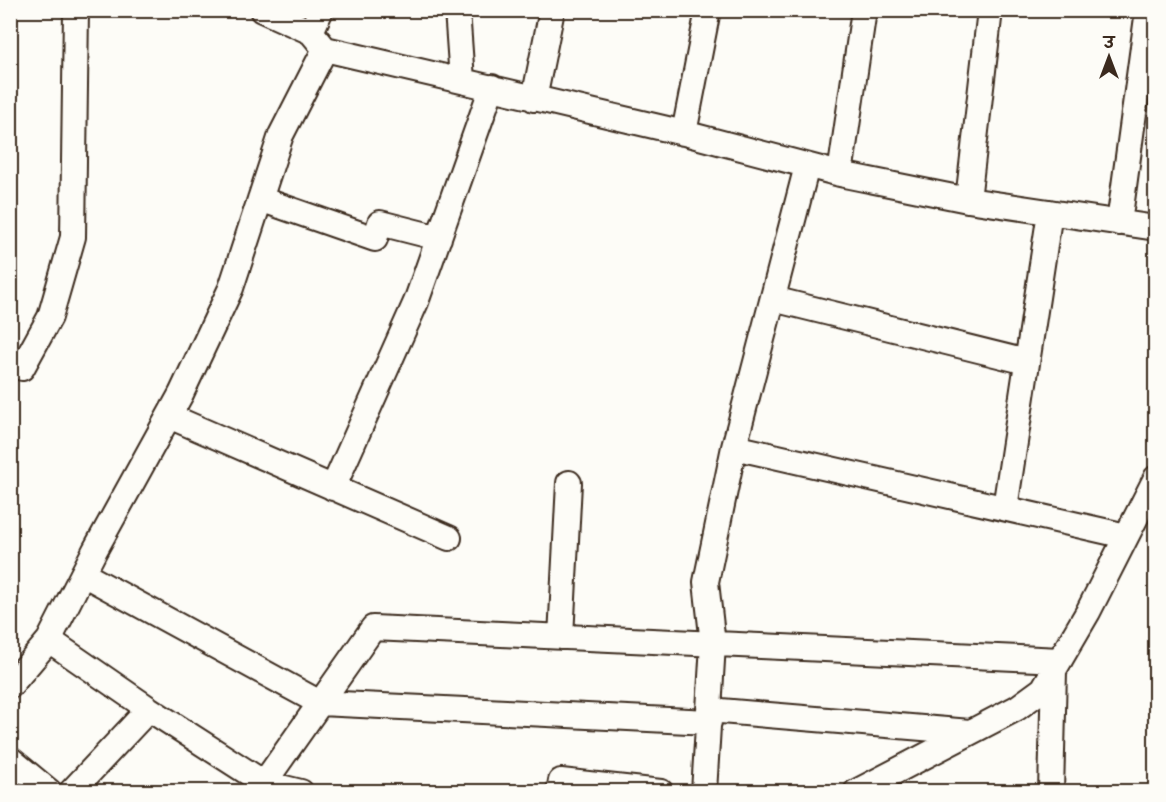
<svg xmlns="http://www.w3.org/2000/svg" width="1166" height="802" viewBox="0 0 1166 802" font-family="'Patrick Hand','Playpen Sans Deva',sans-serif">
<rect width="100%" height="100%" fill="#fdfcf7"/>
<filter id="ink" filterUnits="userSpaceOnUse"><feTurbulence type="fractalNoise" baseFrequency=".0167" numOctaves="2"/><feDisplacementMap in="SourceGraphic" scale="12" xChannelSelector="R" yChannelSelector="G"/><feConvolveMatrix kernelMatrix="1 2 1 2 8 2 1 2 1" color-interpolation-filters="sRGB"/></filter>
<g filter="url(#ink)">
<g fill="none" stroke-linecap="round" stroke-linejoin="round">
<defs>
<path id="minor" d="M262,10L311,32
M457,10L462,80
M325,49L684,133L840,174L968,200L1156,228
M534,99L552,10
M684,133L708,10
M840,174L864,10
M260,199L375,239L380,223L439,238
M968,200L990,10
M1119,223L1148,10
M773,299L1027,362
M22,368L50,317L73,237L76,10
M169,416L449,538
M734,447L1126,536
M333,488L416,302L492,87
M1005,508L1050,212
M83,574L320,703L709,722
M561,637L569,483
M49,640L149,709L264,783L301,792
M10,686L49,640L95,550L181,394L231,288L281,135L325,49L311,32L321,10
M709,710L970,732
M10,759L50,792
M264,783L373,628L1060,660
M71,792L149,709
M559,792L561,781L661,792
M704,792L713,644L706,582L734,447L807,166
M856,792L1017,708L1043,689L1088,612L1156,478
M1051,792L1054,671"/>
</defs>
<use href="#minor" stroke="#3b2a1e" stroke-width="28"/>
<use href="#minor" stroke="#fdfcf7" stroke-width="24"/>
</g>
</g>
<rect width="1166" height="802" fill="none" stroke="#fdfcf7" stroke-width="36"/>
<rect x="18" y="18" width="1130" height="766" fill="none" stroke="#3b2a1e" stroke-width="2" filter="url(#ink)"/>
<g transform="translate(1109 57)" stroke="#fdfcf7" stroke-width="4.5" paint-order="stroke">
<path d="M0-4.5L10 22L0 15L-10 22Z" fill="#3b2a1e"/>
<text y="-9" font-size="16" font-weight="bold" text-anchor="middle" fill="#3b2a1e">उ</text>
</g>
</svg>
